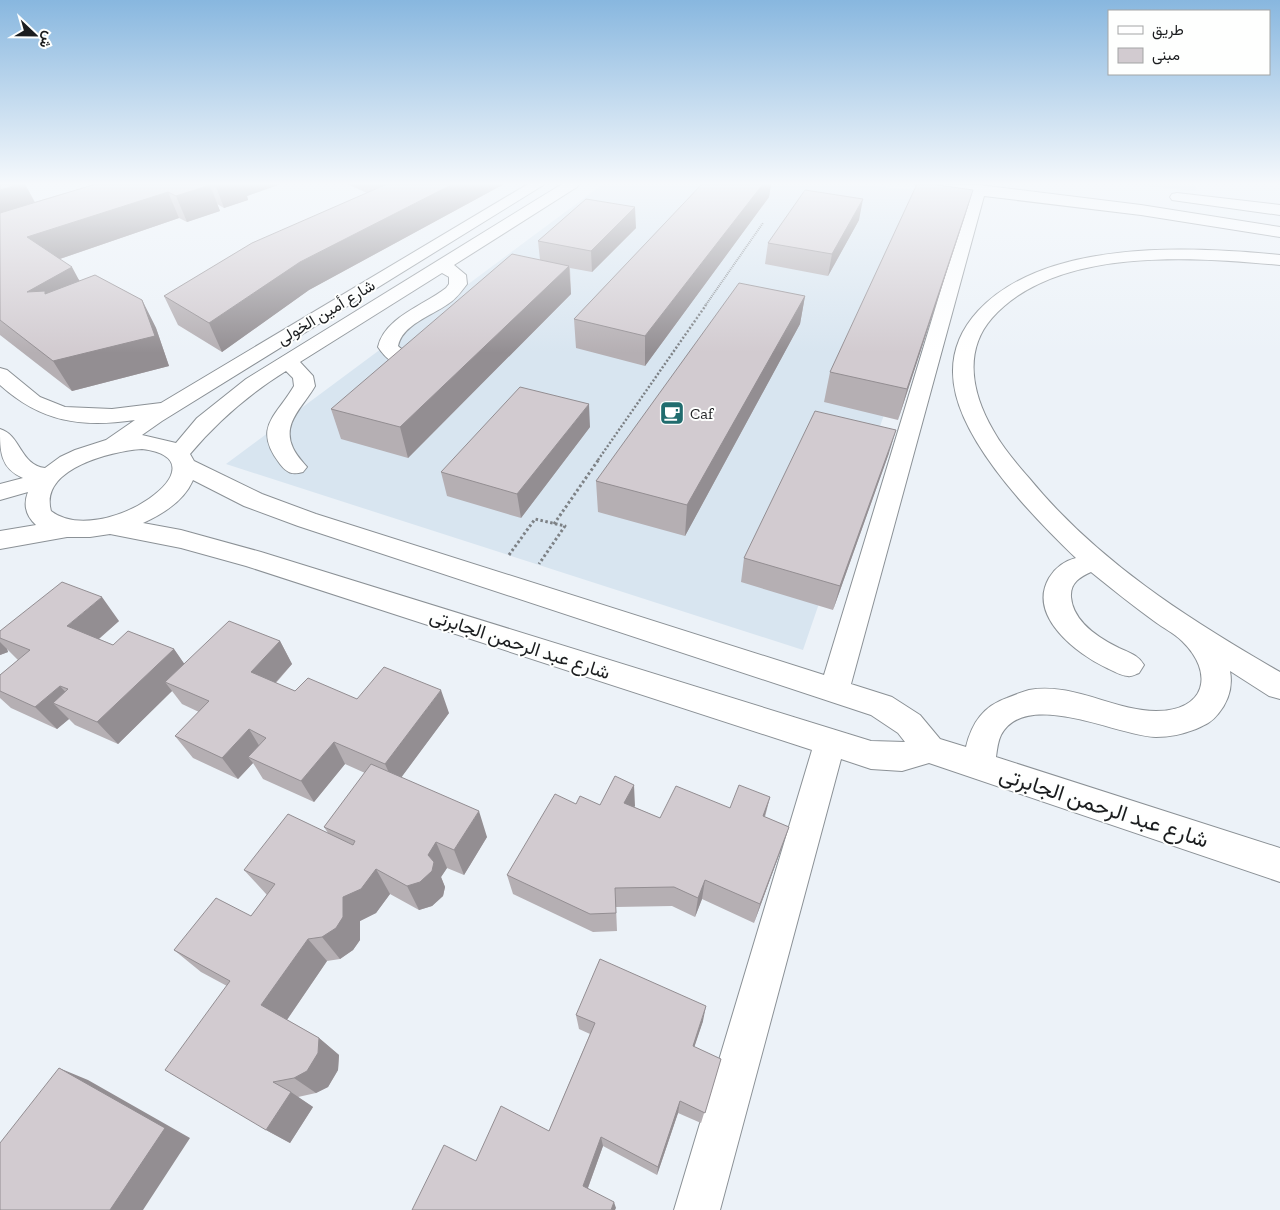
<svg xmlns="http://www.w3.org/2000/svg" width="1280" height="1210" viewBox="0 0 1280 1210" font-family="'Zilla Slab',Vazirmatn,serif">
<rect width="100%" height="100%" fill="#ecf2f8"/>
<path fill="#d8e5f0" d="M603,184H850L960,194L803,650L226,464Z
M1126,184H1196V191Z"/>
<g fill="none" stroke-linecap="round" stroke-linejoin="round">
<defs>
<path id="minor" d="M528,184H545L162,421L142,435L176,443L197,418L246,379L562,184H579L577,187L454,265L466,275L467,284C461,292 456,299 448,304C431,316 402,325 398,346C403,351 409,353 413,359L410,363C395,367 386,359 378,347C385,317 423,306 446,288L449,284V277L442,273L300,362L313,376L315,386C304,406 281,423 293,448C296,455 302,461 307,467L303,472C292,475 287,473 280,464C252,427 276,417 294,386L293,378L286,371C249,394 218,421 190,454L194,461L262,494L316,514L824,675L970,194L925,188L920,187L918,184L979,185L1141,205L1280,227V237L1141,215L984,196L851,684L892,697L920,715L940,739L966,747C972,722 984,706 1007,698C1014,695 1022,692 1029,690C1073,682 1114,711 1156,711C1206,711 1215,673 1182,641C1174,633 1163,628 1154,621C1132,605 1112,589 1091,572C1080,577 1070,583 1071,597C1073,622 1099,638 1119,648C1130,653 1138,655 1144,665L1139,673C1136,674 1132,677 1128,676C1122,676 1113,671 1107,668C1077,654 1027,616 1049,578C1055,568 1064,561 1076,558C1034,518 970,451 956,395C948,363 956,335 978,311C1045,239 1189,246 1280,255V265C1193,257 1056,246 992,318C963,351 972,394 993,430C1003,448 1016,463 1029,478C1097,561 1188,619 1280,672V699L1269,696L1230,671C1233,687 1228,702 1218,714C1212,722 1205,725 1196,729C1183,734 1171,737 1156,737C1118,736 1026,688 1001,735C998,741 997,749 996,757L1280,848V882L929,763L902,771L871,769L841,759L720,1210H674L812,750L246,566L181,548L110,534L90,537H67L0,549V531L36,525C26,516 23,505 28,492L0,500V484L23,478C0,468 0,451 0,429C21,435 20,465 45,468L60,457L75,450L106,440L135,420C81,428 41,422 0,385V368L7,370L40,397L65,407L112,409L161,403ZM142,449C231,460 102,550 51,511C39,468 113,451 142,449ZM193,480L244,506L298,526L871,715L898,733L905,742L871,741L261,552L181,530L143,523C163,514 184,501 193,480Z
M1177,193L1280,205V215L1172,200L1170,197L1172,194Z"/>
</defs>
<use href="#minor" stroke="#8b9196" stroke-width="2"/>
<path stroke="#7d8185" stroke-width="2" stroke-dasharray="1 1" stroke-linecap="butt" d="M705,306L763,223"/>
<path stroke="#7d8185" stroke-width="2.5" stroke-dasharray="2 2" stroke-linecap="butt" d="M598,460L706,305"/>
<path stroke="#7d8185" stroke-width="3" stroke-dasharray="2.5 2.5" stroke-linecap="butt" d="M554,524L599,459
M509,555L535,519L565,526L539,564"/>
<use href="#minor" fill="#fff" fill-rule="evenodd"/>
</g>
<path fill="#b5afb3" d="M0,184H25L35,202L96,184H281L247,196L248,200L224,208L217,204L220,211L187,222L179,218L60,259L80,281L142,300L156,328L169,366L72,391L0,335Z
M347,184H504L309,290L222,352L178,325L164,296L367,193Z
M702,184H771L769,197L645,366L576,348L574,319Z
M973,190L965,216L898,420L824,402L830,372Z
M859,220L828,276L765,264L768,243Z
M636,228L592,272L570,268L571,294L408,458L341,439L331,409L540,260L538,241Z
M805,296L800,324L685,536L598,512L596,481Z
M590,427L521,518L447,496L441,472Z
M889,453L833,610L741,582L744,558Z
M119,621L99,639L113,645L174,649L184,664L280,641L292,664L276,683L295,691L357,699L449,713L401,777L487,837L464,875L447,868L441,877L445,887L443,896L432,906L419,910L390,894L376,913L360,921V940L353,950L340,959L327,961L287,1020L319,1038L339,1055L338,1070L328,1087L316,1093L298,1097L313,1107L290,1143L266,1130L227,986L201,972L174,950L251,916L267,895L244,870L328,833L324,827L365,773L345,764L314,802L263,779L253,763L238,779L193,758L175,736L199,712L182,704L172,691L118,744L75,725L69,719L57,729L11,708L0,698V675L18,660L7,649L8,652L0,655V631Z
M634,785V807L660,818L730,808L770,797L765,817L789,827L782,847L754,923L702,899L695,917L672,906L616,907L617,931L593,932L513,894L507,875L576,804L600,805Z
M576,1015L703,1021L694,1047L721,1059L701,1123L678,1113L657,1175L603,1146L588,1188L616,1208L476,1161L549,1131L590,1034L579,1029Z"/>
<path fill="#938e92" d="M21,184H25L38,209L0,220V190Z
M215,184H281L247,196L248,200L224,208Z
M453,184H504L309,290L222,352L209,323L300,262Z
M763,184H771L769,197L645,366V336Z
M210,185L220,211L187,222L176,196Z
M973,190L965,216L898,420L907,389Z
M168,192L179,218L42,265L27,237Z
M863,199L859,220L828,276L832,254Z
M635,207L636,228L592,272L591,251Z
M569,266L571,294L408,458L400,427Z
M72,267L87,295L57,313L27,292Z
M805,296L800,324L685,536L687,505Z
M142,300L156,328L169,366L72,391L53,361Z
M589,404L590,427L521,518L517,494Z
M896,430L889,453L833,610L840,586Z
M102,597L119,621L86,650L67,626Z
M280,641L292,664L264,695L251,672Z
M0,642L7,649L8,652L0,655Z
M174,649L190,672L165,682L172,691L118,744L97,722Z
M60,686L80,708L53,703L69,719L57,729L35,707Z
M441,690L449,713L395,786L385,764Z
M249,729L263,752L248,757L253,763L238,779L222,758Z
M334,742L345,764L314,802L301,781Z
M634,785L635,806L625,824L624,803Z
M770,797L764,818L763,816Z
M479,811L487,837L464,875L454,850Z
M789,827L782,847L754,923L760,904Z
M436,842L447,868L441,877L445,887L443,896L432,906L419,910L407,886Z
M376,869L390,894L376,913L360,921V940L353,950L340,959L322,937L343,897Z
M705,880L702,899L695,917L698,898Z
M308,939L327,961L284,1024L261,1005Z
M706,1006L703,1021L690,1060L693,1046Z
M319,1038L339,1055L338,1070L328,1087L316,1093L294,1078Z
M59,1068L88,1080L190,1138L143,1210H110Z
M291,1092L313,1107L290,1143L266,1130Z
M680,1101L678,1113L657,1175L658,1167Z
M601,1137L603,1146L586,1193L583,1186Z
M614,1202L616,1208L615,1210H611Z"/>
<path fill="#d2cbd0" stroke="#938e92" d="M0,184H21L0,190Z
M96,184H208L210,185L176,196L168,192L27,237L72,267L27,292L45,291V294L95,275L142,300L155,336L53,361L0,320V213Z
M387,184H453L300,262L209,323L164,296L252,243Z
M702,184H763L645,336L574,319Z
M917,184H931L973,190L907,389L830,372Z
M805,190L863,199L832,254L768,243Z
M586,199L635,207L591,251L538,241Z
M512,254L569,266L400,427L331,409Z
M739,283L805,296L687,505L596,481Z
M520,387L589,404L517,494L441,472Z
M815,411L896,430L840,586L744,558Z
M62,582L102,597L67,626L113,645L128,631L174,649L97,722L53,703L68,689L60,686L35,707L0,691V675L30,650L0,638V631Z
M229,621L280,641L251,672L295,691L308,678L357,699L384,667L441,690L385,764L334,742L301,781L248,757L266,738L249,729L222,758L175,736L209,701L165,682Z
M371,764L479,811L454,850L436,842L428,855L434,862L432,871L420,882L407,886L376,869L361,889L343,897V917L336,928L322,937L308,939L261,1005L319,1038L318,1053L307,1071L294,1078L273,1082L291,1092L266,1130L165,1070L230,981L174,950L216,898L251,916L275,884L244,870L288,814L353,845L355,841L324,827Z
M615,776L634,785L624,803L660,818L676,786L730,808L739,785L770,797L763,816L789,827L760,904L705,880L698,898L674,887L615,888L616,913L590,914L507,875L555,794L576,804L580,796L600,805Z
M600,959L706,1006L693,1046L721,1059L705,1113L680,1101L658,1167L601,1137L583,1186L614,1202L611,1210H412L444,1145L476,1161L501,1106L549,1131L595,1023L576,1015Z
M59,1068L165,1128L110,1210H0V1143Z"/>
<linearGradient id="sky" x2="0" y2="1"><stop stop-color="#88b7df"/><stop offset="0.52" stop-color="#f6f9fc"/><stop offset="1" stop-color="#f6f9fc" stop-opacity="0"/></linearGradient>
<rect width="1280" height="353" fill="url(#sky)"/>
<defs>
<symbol id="cafe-square" viewBox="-11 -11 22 22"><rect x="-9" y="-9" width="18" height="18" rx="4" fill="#206c6e" stroke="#fefffe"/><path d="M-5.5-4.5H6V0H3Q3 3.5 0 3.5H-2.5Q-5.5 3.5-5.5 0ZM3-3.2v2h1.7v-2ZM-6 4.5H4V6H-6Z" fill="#fff"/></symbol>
</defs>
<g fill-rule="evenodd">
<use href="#cafe-square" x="658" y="399" width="28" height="28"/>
</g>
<g text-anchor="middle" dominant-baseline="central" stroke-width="4" stroke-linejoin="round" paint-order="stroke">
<g font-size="16" fill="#1b1d1f" stroke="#fefffe">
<text transform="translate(326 312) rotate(-31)">شارع أمين الخولى</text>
</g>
<g font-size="16" fill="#1b1d1f" stroke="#fefffe" text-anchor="start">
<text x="690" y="413">Caf</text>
</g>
<g font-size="19" fill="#1b1d1f" stroke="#fefffe">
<text transform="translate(520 644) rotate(18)">شارع عبد الرحمن الجابرتى</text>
</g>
<g font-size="22" fill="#1b1d1f" stroke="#fefffe">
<text transform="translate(1104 807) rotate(18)">شارع عبد الرحمن الجابرتى</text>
</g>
</g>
<rect x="1108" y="10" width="162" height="65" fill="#fefffe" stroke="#a3a5a5"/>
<rect x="1118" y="26" width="25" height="8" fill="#ffffff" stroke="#a3a5a5"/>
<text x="1152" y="35" font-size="15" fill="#1b1d1f">طريق</text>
<rect x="1118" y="48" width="25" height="15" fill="#d2cbd0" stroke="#a3a5a5"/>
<text x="1152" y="60" font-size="15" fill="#1b1d1f">مبنى</text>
<g transform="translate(35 35) rotate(112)" stroke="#fefffe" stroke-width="4" paint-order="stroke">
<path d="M0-4L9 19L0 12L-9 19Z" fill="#1b1d1f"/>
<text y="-8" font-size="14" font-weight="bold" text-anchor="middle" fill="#1b1d1f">ش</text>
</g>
</svg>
